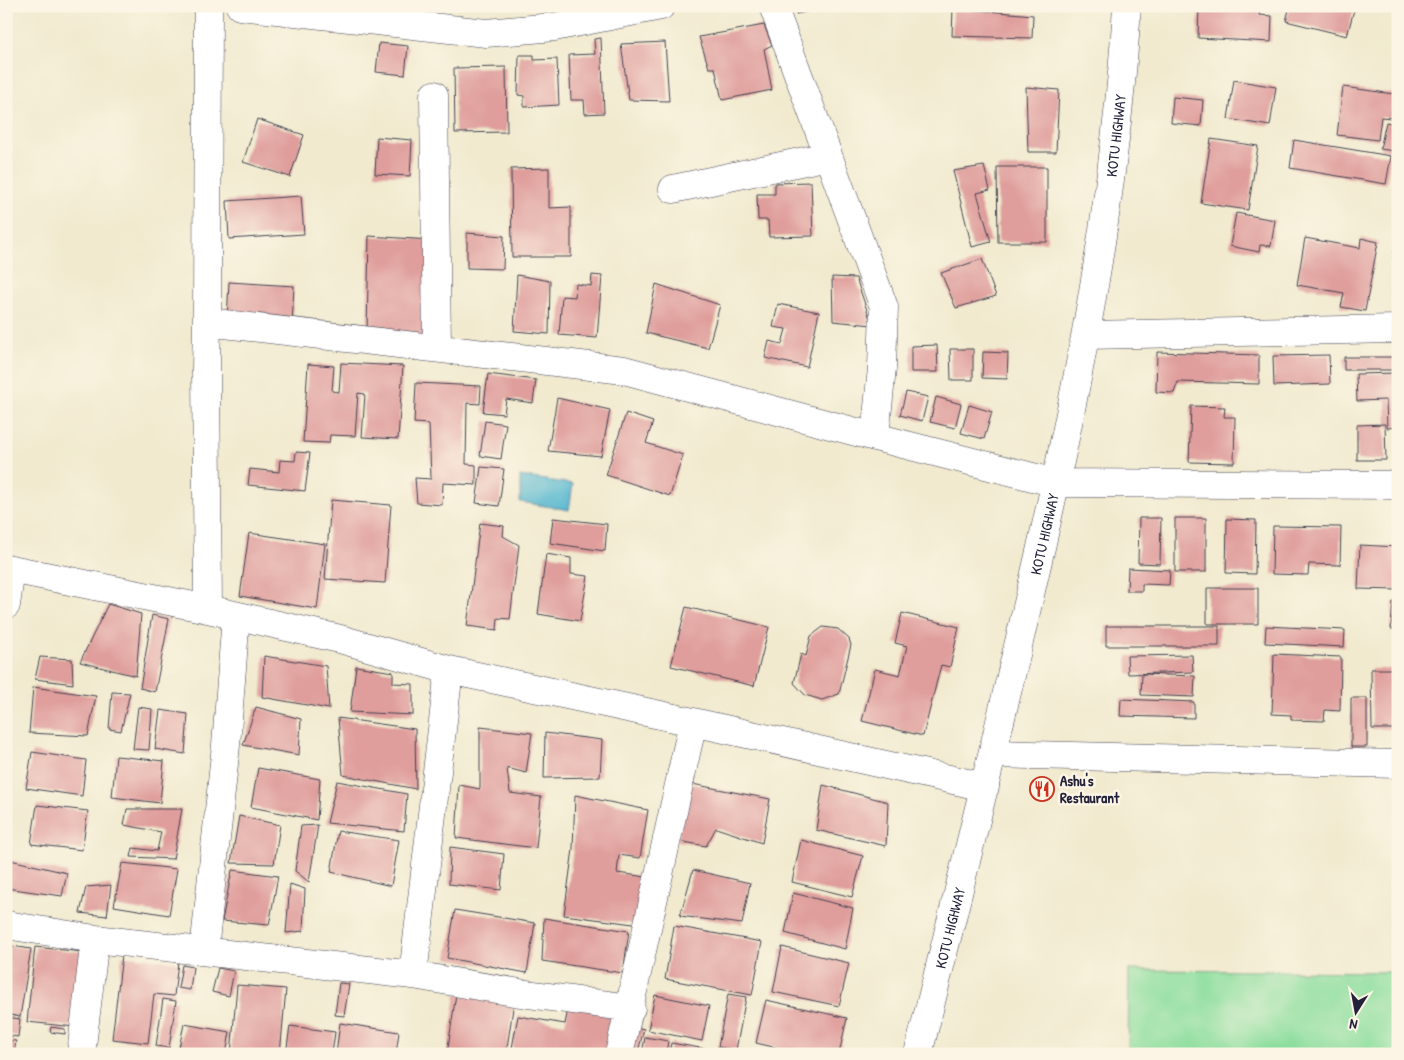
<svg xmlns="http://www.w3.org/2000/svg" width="1404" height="1060" viewBox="0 0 1404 1060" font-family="'Patrick Hand',sans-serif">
<rect width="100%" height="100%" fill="#fcf5e5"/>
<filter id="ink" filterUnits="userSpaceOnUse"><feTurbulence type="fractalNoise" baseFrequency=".02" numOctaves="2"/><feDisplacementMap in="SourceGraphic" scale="10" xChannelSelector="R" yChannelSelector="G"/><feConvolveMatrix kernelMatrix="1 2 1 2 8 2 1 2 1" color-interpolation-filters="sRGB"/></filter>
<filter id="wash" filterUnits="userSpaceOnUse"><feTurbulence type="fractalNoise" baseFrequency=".0096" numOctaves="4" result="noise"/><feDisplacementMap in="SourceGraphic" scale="20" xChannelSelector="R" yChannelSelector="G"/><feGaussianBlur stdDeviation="1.12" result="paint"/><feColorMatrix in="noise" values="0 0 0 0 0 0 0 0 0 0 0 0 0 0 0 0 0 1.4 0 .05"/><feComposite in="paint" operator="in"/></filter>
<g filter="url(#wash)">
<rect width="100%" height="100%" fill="#f1eacf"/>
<path fill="#8dde9e" stroke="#58806c" d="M1129,970L1398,972V1054H1128Z"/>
<path fill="#51b6cf" stroke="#3a6c85" d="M520,476L573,484L569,510L520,502Z"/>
<g id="blocks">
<path fill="#df9d9b" d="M795,6H822V9L796,14Z
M1199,6H1260L1259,15L1272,16L1271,42L1198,38Z
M1290,6H1355L1347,36L1286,21Z
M953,8L1033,15L1032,38L952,36Z
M764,25L772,45L764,49L772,90L722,100L715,68H709L699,37Z
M601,38L604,113L585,114L584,100H571L569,55L595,54L594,39Z
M665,42L669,101L629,100L621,44Z
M379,43L408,46L405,75L376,72Z
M519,55H534V60L557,59L559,105L524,107V96L518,95Z
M506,67L507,132L455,133L454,68Z
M1234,80L1276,87L1270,126L1228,119Z
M1026,87L1059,90L1056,152H1028Z
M1343,87L1394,94L1391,118L1381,117L1378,140L1337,135Z
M1173,97L1203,100L1201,126L1171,123Z
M257,119L304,135L290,177L243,162Z
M1386,122L1398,125L1394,151L1380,149Z
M377,137L412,140L410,176L375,174Z
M1211,139L1258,146L1248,210L1201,203Z
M1294,140L1391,156L1386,184L1290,168Z
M984,166L990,190L977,193L991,242L972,247L953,171Z
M997,167H1047V242H998Z
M549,168V208L571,207V257H512L511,169Z
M811,182L813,236L769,237L768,220H758L757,194H775V183Z
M301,196L304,234L229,239L227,201Z
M1236,213L1275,220L1271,246L1260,245L1259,252L1230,246Z
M467,233L504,236L503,269L467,268Z
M1397,233H1398V259L1393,258Z
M369,236L430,240L427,338L367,331Z
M1305,238L1360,248L1361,238L1378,242L1365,311L1341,307L1344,293L1297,285Z
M982,259L996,296L956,308L941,273Z
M517,275L550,281L549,334L514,331Z
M592,275L602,276L597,338L559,335L562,296L575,297L576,284L591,286Z
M832,277L856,278L872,325L833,321Z
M229,282L294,286L292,325L227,321Z
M656,284L720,305L708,348L646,333Z
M778,304L819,312L807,367L765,358L769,341L782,344L786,329L773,327Z
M937,345L938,372H911V346Z
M950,349H973V380H951Z
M983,352L1008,353L1007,379L982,378Z
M1157,352L1259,355V384L1178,382L1174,393L1156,392Z
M1329,355L1330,384L1274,386L1273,356Z
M1344,357H1398V370H1344Z
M341,363L403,366L398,439L362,437L365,394L358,393L355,436L330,435L329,443L303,442L308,364L334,366L332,391L339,392Z
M1398,373V427L1387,428L1386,400L1357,401L1356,374Z
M488,374L536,380L533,403L506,399L504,414L483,412Z
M416,383L481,386L480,404L467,403L466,464L476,465V485L443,483L442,505L417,503L415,478L431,479L429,424L414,423Z
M906,392L928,397L922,421L900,415Z
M936,397L961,404L955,428L930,422Z
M557,398L610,410L601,456L548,451Z
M969,405L992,412L984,439L961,433Z
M1191,406L1225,407L1224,417H1235L1234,463L1189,462Z
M626,413L653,422L646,443L683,455L670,496L606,475Z
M485,421L506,424L501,459L480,456Z
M1385,424L1386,460H1357V425Z
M296,452L310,453L305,491L248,485L250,469L279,472L280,460L295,461Z
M481,467L504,469L499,506L476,503Z
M331,500L391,505L385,583L325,579Z
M553,518L607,524L605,551L550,543Z
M1139,518H1161L1160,564L1138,563Z
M1175,518H1206V572H1175Z
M1227,519L1256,520L1255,574L1226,573Z
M480,523L504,526L503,536L519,545L510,619L498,618L497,630L467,626Z
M1273,526L1341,527L1340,565L1309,564L1308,575L1272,574Z
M249,533L325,544L317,609L240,596Z
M1360,545L1398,547V590L1358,589Z
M546,554L571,558V574L588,576L580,621L538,614Z
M1128,568L1170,570L1169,585L1142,584V591H1127Z
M1207,588H1258V624H1207Z
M1393,602H1398V629H1391Z
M108,604L141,614L136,676L80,662Z
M686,607L769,627L754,686L671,666Z
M902,613L959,627L950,667L941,665L923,736L862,721L875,669L900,675L907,646L895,643Z
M152,615L169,619L155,692L140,688Z
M1106,626H1219V646H1106Z
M1266,626L1345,630L1344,647L1265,643Z
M823,627L838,629L849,639L851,645L839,694L822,700L805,695L794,683L801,654L806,656L811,636Z
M1274,654L1341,657L1340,711L1325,710L1324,721L1291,720V715L1272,714Z
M1192,655L1193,672L1128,674L1127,656Z
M264,656L326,666L329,709L262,697Z
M40,657L72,659L73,684L35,679Z
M356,666L393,672V683L413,684V715L350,712Z
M1371,669H1398V729H1372Z
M1142,674L1195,676L1194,697L1141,695Z
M33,687L96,696L88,736L29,733Z
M112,692L130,693L121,731L109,729Z
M1351,698H1367V747H1351Z
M1121,699L1194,702V718L1120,716Z
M138,707L152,709L149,750L133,749Z
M256,707L301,719L299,755L243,745Z
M160,710L188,714L185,754L155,749Z
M338,718L415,729L416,789L343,775Z
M480,727L532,733L526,773L507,768L510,793L541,797L536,848L456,838L459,785L480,789Z
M545,733L602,740L600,777L544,778Z
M32,752L86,760L82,796L26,788Z
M116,756L164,761L160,803L112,797Z
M258,768L320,779L317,820L251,807Z
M337,781L407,794L404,831L327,823Z
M687,783L770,799L762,843L716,828L706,846L678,841Z
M823,785L888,802L886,846L816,830Z
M575,795L648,810L640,858L619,855L617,873L647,877L641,925L564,915L573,849Z
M37,805L88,811L82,850L31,844Z
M127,809H182L173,859L131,857L133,848L157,851L161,832L124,825Z
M239,816L280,825L274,864L231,863Z
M318,825L309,882L295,871L301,826Z
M338,831L399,840L391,886L331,872Z
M801,840L863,856L852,897L792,882Z
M450,847L504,854L501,890L449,884Z
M6,859L67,873L62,896L6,888Z
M122,863L177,869L169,915L114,906Z
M232,870L278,876L269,925L222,921Z
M693,870L750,883L742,924L680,916Z
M290,884L305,889L303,931L286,933Z
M111,885L107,916L80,913L86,887Z
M793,893L853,908L845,949L785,933Z
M455,910L535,923L527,973L447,958Z
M544,918L629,931L623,973L542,961Z
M674,926L762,942L752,995L665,979Z
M6,945L31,949L20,1017L6,1014Z
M35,947L83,952L75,1027L27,1022Z
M782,947L849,963L839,1006L773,992Z
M122,955L178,962L174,996L154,994L148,1043L112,1039Z
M182,965L193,967L190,990L178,988Z
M218,968L234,971L229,996L212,992Z
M339,983L349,984L344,1016L335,1015Z
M237,985L286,989L280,1054H231Z
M456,994L514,1002L506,1054H447Z
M728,994L746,997L736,1050L718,1047Z
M655,995L709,1006L702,1041L648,1030Z
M163,999L176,1001L169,1048L156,1046Z
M766,1000L847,1018L839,1054H803L756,1043Z
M569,1004L619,1013L612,1054H544L512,1048L518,1016L565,1024Z
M6,1017L20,1019L18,1037L6,1035Z
M340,1023L399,1032L396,1054H336Z
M184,1024L230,1032L226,1054H211L179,1048Z
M290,1026L335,1032L332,1054H286Z
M51,1027L65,1029V1034L50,1032Z
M634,1027L644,1029L638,1052L629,1051Z
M645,1037L668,1041L666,1054H642Z
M6,1040L16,1041L14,1054H6Z
M671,1043L718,1051V1054H669Z"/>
</g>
</g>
<g filter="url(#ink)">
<use href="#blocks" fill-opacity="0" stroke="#414051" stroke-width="1"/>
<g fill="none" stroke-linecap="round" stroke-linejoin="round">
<defs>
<path id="minor" d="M208,6L207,322L624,370L875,437L1056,483L1398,485
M240,6L486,33L554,27L661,6
M773,6L884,307L882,368L875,437
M434,95L437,348
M673,189L828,156
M207,322L206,370L208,609
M1086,335L1398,329
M6,568L208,609L340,639L449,670L693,722L985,787
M6,605L11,569
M993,754L1398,764
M6,925L95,939L413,975L520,993L631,1008
M204,951L226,745L236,616
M413,975L449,670
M81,1054L95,939
M619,1054L693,722"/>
<g id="tertiary">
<path id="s1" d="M918,1054C956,902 994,751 1029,599C1075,404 1115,207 1127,6"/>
</g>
</defs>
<use href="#minor" stroke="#414051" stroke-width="29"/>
<use href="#tertiary" stroke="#414051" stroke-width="29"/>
<use href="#minor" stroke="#fff" stroke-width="28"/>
<use href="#tertiary" stroke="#fff" stroke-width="28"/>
</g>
</g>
<defs>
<symbol id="restaurant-ring" viewBox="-11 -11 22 22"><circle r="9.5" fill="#fcf5e5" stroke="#c8321e" stroke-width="1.5"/><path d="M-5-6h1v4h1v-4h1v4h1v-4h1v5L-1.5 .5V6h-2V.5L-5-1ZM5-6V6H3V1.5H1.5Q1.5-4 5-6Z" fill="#c8321e"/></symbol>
</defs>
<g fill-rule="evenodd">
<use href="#restaurant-ring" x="1028" y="775" width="28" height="28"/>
</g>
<g text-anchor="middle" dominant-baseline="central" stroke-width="5" stroke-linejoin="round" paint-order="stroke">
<g font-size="15" fill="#22223b" stroke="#fcf5e5">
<text stroke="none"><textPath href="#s1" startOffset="940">KOTU HIGHWAY</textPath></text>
<text stroke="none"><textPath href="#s1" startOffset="535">KOTU HIGHWAY</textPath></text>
<text stroke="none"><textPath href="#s1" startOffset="130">KOTU HIGHWAY</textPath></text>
</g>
<g font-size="15" font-weight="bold" fill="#22223b" stroke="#fcf5e5" text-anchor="start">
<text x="1060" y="780">Ashu's<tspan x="1060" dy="17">Restaurant</tspan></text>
</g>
</g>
<rect width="1404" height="1060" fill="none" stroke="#fcf5e5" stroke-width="25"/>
<g transform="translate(1356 1012) rotate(191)" stroke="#fcf5e5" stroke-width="4" paint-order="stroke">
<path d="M0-4L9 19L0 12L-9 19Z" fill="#22223b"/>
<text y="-8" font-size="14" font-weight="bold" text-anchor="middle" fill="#22223b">N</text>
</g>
</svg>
